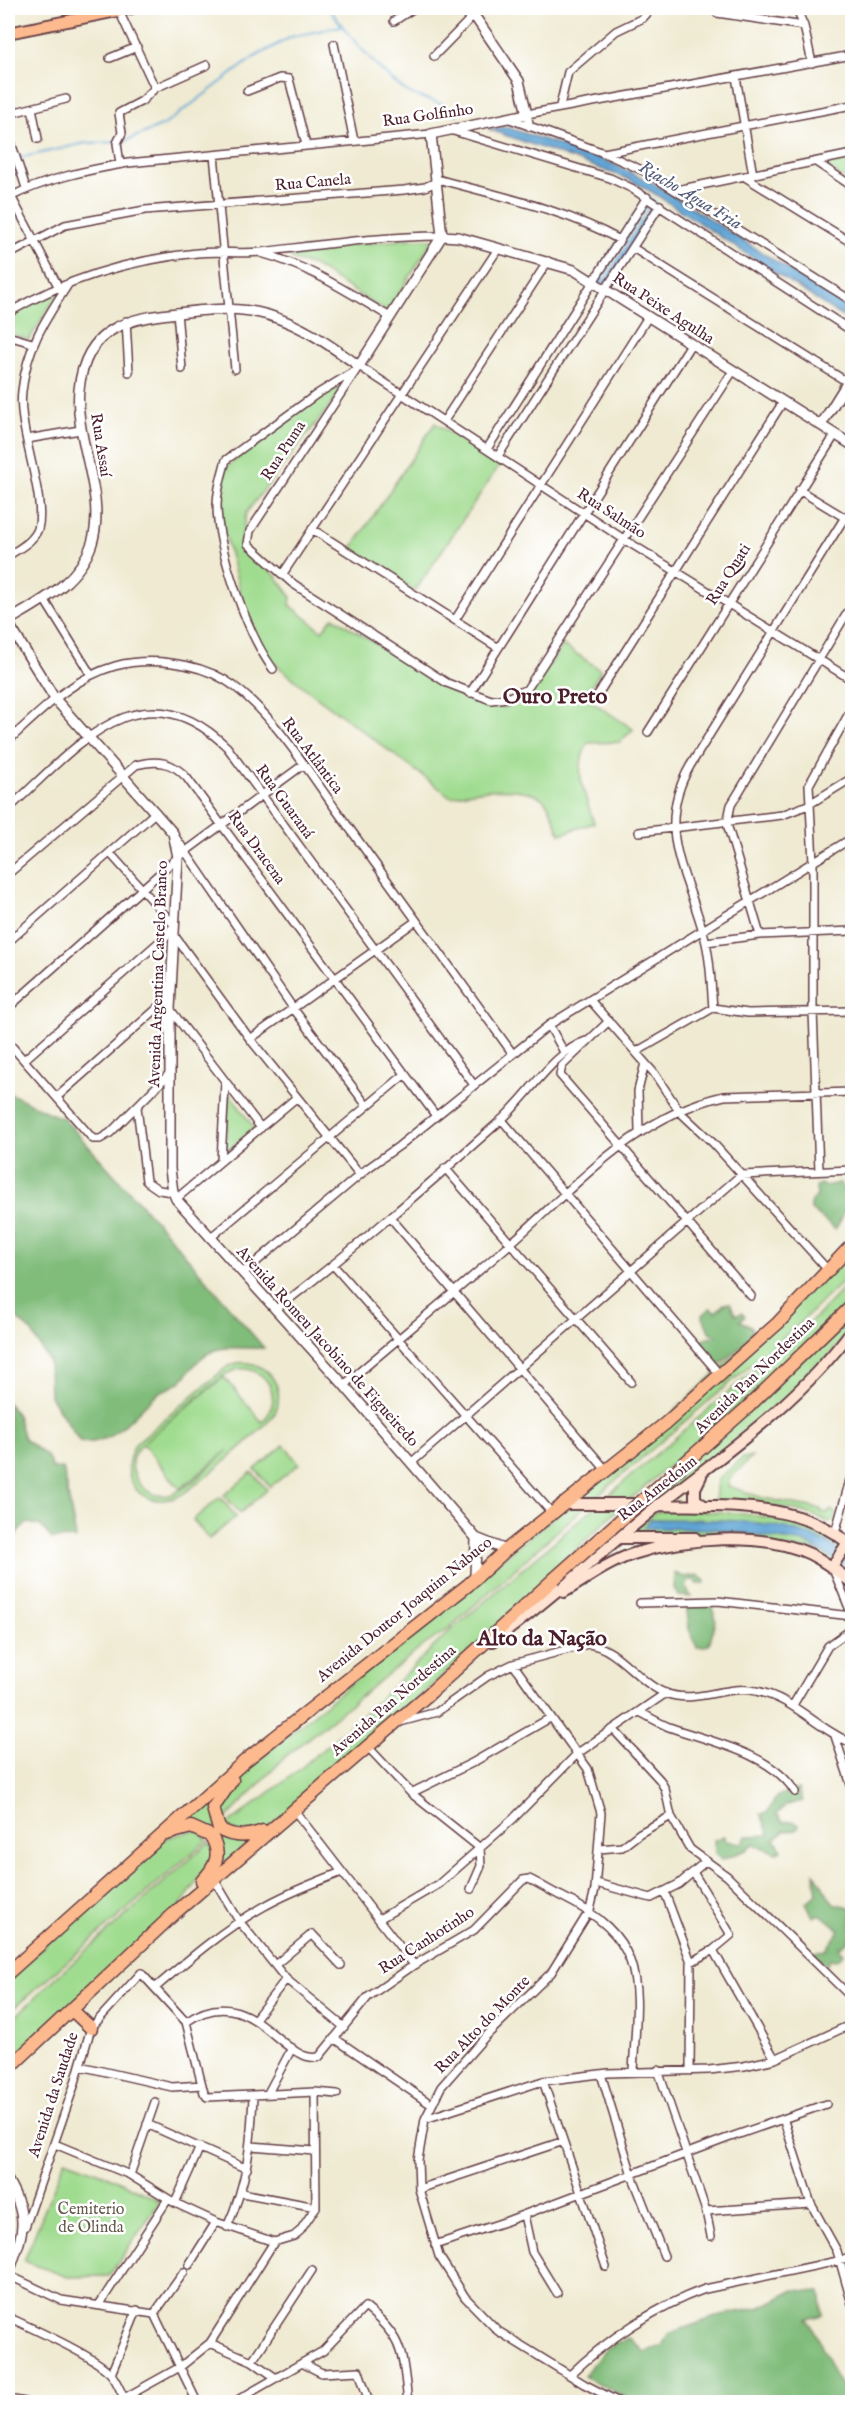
<svg xmlns="http://www.w3.org/2000/svg" width="860" height="2410" viewBox="0 0 860 2410" font-family="'IM FELL English',serif">
<rect width="100%" height="100%" fill="#fff"/>
<filter id="ink" filterUnits="userSpaceOnUse"><feTurbulence type="fractalNoise" baseFrequency=".0167" numOctaves="2"/><feDisplacementMap in="SourceGraphic" scale="12" xChannelSelector="R" yChannelSelector="G"/><feConvolveMatrix kernelMatrix="1 2 1 2 8 2 1 2 1" color-interpolation-filters="sRGB"/></filter>
<filter id="wash" filterUnits="userSpaceOnUse"><feTurbulence type="fractalNoise" baseFrequency=".008" numOctaves="4" result="noise"/><feDisplacementMap in="SourceGraphic" scale="24" xChannelSelector="R" yChannelSelector="G"/><feGaussianBlur stdDeviation="1.35" result="paint"/><feColorMatrix in="noise" values="0 0 0 0 0 0 0 0 0 0 0 0 0 0 0 0 0 1.4 0 .05"/><feComposite in="paint" operator="in"/></filter>
<g filter="url(#wash)">
<rect width="100%" height="100%" fill="#efead1"/>
<path fill="#a0dc90" stroke="#757e5e" stroke-width="1.5" fill-rule="evenodd" d="M852,157V184L822,164Z
M409,239H432L427,250L387,312L314,266L293,260L287,253L288,251Z
M62,287L29,340L8,333V316Z
M346,385L246,513L241,548L275,575L291,596L290,605L322,631L333,617L423,673L490,706L505,708L531,693L563,645L601,670L585,697L633,729L620,742L588,743C572,772 585,793 594,823L560,834C556,823 552,808 544,800C525,783 472,790 451,797L305,688L279,667L262,647L243,602L223,528L221,505L226,468C254,445 311,392 346,385Z
M435,423L499,466L415,591L352,548Z
M229,1093L255,1129L225,1152Z
M852,1247V1272L799,1324L581,1510L447,1630L423,1646L286,1756L221,1824L217,1810L230,1786L248,1768L615,1466Z
M852,1279V1301L835,1314L801,1352L612,1515L473,1649L269,1827L247,1834L223,1828L294,1774L366,1712L449,1632L816,1317Z
M852,1307V1328L801,1389L659,1504L642,1503Z
M237,1363C251,1361 265,1367 273,1379C280,1389 280,1402 275,1413C268,1426 188,1495 174,1498C136,1509 117,1473 136,1443L227,1367ZM238,1369C268,1366 285,1400 262,1422L224,1377L145,1441L226,1374ZM143,1444L180,1489L228,1450C214,1462 186,1491 169,1495C140,1501 118,1460 143,1444Z
M284,1445L299,1464L270,1487L255,1469Z
M752,1457L729,1479L728,1486L763,1498L821,1509V1512L829,1513L831,1510L837,1514L835,1520L829,1522C794,1504 754,1505 715,1502L717,1480L743,1458Z
M252,1472L267,1490L240,1513L224,1495Z
M220,1497L236,1517L209,1539L193,1520Z
M667,1510C728,1511 790,1513 844,1545L833,1563L813,1550L637,1535L638,1527L655,1512Z
M213,1799L217,1829L211,1833L185,1825Z
M198,1829L207,1840L8,2013V1981L74,1917L163,1839Z
M220,1832L255,1837L212,1875L214,1836Z
M209,1842L215,1851C205,1873 190,1891 176,1912L8,2062V2024L51,1982Z
M65,2160L109,2176L160,2201L109,2276L68,2277L24,2261Z"/>
<path fill="#80bc7a" stroke="#656e52" stroke-width="1.5" d="M8,1093C27,1100 42,1112 63,1118L163,1229L264,1348C249,1349 227,1345 213,1351C198,1357 194,1367 183,1379C175,1388 164,1388 156,1395C133,1414 113,1447 80,1442L50,1396L49,1362L31,1331L8,1311Z
M840,1183L850,1202C842,1211 843,1220 835,1229L811,1210V1201L817,1196L816,1187L820,1184L825,1186Z
M730,1303L736,1315L742,1313L745,1316L740,1321L751,1326L752,1332L744,1344L719,1365L706,1353L700,1343L704,1339L717,1336L709,1331L702,1315L710,1308L716,1312L724,1304Z
M8,1403L17,1415L24,1439L47,1456L53,1469L63,1468L76,1538L52,1539L41,1526L28,1523L20,1529L8,1546Z
M675,1573L684,1577L698,1575L705,1581L704,1584H698L693,1579L688,1582L686,1587L691,1597L678,1596L674,1588Z
M683,1603L711,1604L716,1621L709,1645L697,1647L689,1629L687,1610Z
M798,1789L803,1801L787,1805L777,1814L783,1822L793,1821L799,1825L797,1830L784,1831L775,1840L782,1850L776,1853L753,1844L746,1850L721,1860L715,1853L714,1840L724,1836L726,1841L743,1843L746,1836L769,1835L761,1814L767,1813L777,1796Z
M814,1873C821,1880 830,1901 834,1903C840,1907 846,1904 852,1909L850,1940L839,1948L843,1954L836,1960L830,1959L827,1965L812,1952L826,1950L840,1930L820,1914L813,1917L806,1902L817,1895Z
M794,2290L820,2292L823,2315L807,2319C826,2344 830,2380 852,2398V2402H635L583,2376L606,2349L629,2338L644,2352L662,2346L668,2334L721,2315L759,2308Z"/>
<path fill="#5ea4d4" stroke="#546280" stroke-width="1.5" d="M506,127L602,159L653,183L852,310V323L652,192L626,178L488,129Z
M651,1519C715,1520 803,1515 852,1560V1573L831,1557L805,1543L714,1529L643,1528Z"/>
<g fill="none" stroke-linecap="round" stroke-linejoin="round">
<path stroke="#5ea4d4" stroke-width="2" d="M329,8C344,30 385,79 408,92C424,101 445,100 457,116
M19,158L86,143L123,142L164,125L253,58L291,37L341,26"/>
<path stroke="#5ea4d4" stroke-width="8" d="M647,200L655,206L606,285L598,279Z"/>
</g>
</g>
<g filter="url(#ink)">
<g fill="none" stroke-linecap="round" stroke-linejoin="round">
<defs>
<path id="minor" d="M796,8L804,26L812,63
M119,11L155,88L207,65
M717,13L804,26
M394,21L414,8
M334,44L354,141
M434,56L474,15
M110,58L137,47
M736,77L753,175
M247,91L280,78L289,79L306,145
M560,106L568,72L616,31L643,18L652,8
M32,108L38,139
M8,114L66,99
M507,118L604,153L644,171L852,301
M530,127L527,114L852,55
M450,130L610,178L631,188L852,331
M8,133L26,188
M604,153L852,105
M214,155L235,369
M816,162L852,186
M120,164L117,143L122,133L119,113L142,101L155,88
M745,177L852,243
M677,190L852,154
M11,196L58,286
M8,198C45,179 87,170 128,163L431,134
M633,248L852,385
M261,253C309,266 348,292 390,317
M8,255L65,225L145,210L404,190L425,187L441,180C502,197 563,209 618,239
M177,312L182,369
M8,313C67,278 129,260 197,253C218,251 240,254 261,252C321,245 381,236 442,236
M126,321L129,372
M8,336L32,343
M733,371L527,689L507,698L491,700L447,683L292,583L248,544L250,531L359,366L625,540L852,680
M444,421L548,261
M27,439L80,430
M487,449L647,197
M498,456L660,205
M799,490L852,522
M312,529L497,647
M8,556C18,549 33,542 38,529C47,497 17,429 22,391C27,346 45,320 69,283
M282,575L498,249
M44,599L91,675
M455,620L648,317
M273,669C247,634 217,548 217,505C217,489 222,474 226,460L317,394L353,372
M470,693L691,344
M595,699L783,402
M648,732L835,435
M8,741C39,713 72,678 115,666C148,657 195,662 225,680C271,708 313,779 345,822C401,900 457,977 513,1054
M8,809C74,750 140,662 227,747L474,1085
M639,832L782,815L808,805L852,778
M176,838L293,1008L367,1106
M8,874L136,765C157,759 173,762 187,778L436,1116
M174,935L250,1039L360,1175
M760,935L727,824L731,805L852,605
M8,942L156,812
M706,942L760,935L852,931
M590,1000L654,1073L680,1112L713,1143L828,1270
M8,1008L178,857L303,765
M713,1008C711,986 711,961 705,939C689,875 653,831 690,766L845,517
M170,1009L261,1128
M609,1021L562,1066L560,1075L751,1296
M549,1025L564,1052
M250,1039L416,921
M8,1042L93,1139H100L110,1133L170,1073
M636,1052L713,1008L748,1013L852,1011
M24,1060L167,935L174,925L110,853
M57,1097L170,997
M137,1107L146,1181L159,1190L173,1192
M502,1120L721,1376
M639,1131L638,1091L645,1063
M221,1161L225,1083
M445,1168L631,1382
M819,1171L813,1011V862L852,838
M176,1199L296,1098
M390,1217L606,1470
M210,1238L404,1075
M333,1265L551,1512
M243,1273L368,1168L399,1146L549,1025L813,862L809,785L852,708
M275,1310C353,1251 427,1186 500,1121C526,1099 554,1051 586,1041
M344,1385C399,1338 455,1292 510,1244C576,1186 635,1116 724,1096L852,1092
M411,1463L741,1175L852,1170
M835,1533L852,1473
M833,1569L852,1615
M640,1603L718,1601L852,1616
M513,1664L588,1769L601,1813L595,1889L590,1910L551,1973L484,2038L441,2087L425,2119L418,2160L419,2189L439,2256L465,2297L498,2331L584,2384L619,2402
M793,1705L828,1646L852,1629
M640,1712C649,1717 659,1723 669,1727C708,1741 772,1753 795,1792
M400,1722L437,1712L488,1676L513,1664L588,1644C618,1647 637,1682 665,1693C696,1705 726,1684 756,1691C794,1698 818,1730 852,1743
M614,1730L660,1780L665,1789L671,1816L690,1849L727,1876L852,1998
M835,1736L852,1788
M368,1747L411,1793L480,1848L481,1866L471,1889
M411,1793L472,1763L550,1718
M294,1810L414,1965
M599,1849L622,1847L640,1833L671,1816
M693,1872L731,1935L713,1950L775,2059
M214,1879L239,1921L286,1979L344,2027
M596,1883L651,1898L679,1884L706,1861
M665,1893L691,1962L690,2071
M379,1919L439,1884L513,1819L578,1753L666,1693
M691,1962L713,1950
M275,1965L312,1934L341,1965
M155,1988C190,1958 224,1929 263,1907C287,1893 314,1883 339,1873
M255,2019L286,1979
M186,2022C251,1977 281,2065 319,2057L368,1997L414,1965L474,1930L523,1880L529,1879C540,1884 550,1891 561,1896C650,1940 638,1985 633,2071
M334,2038L432,2105
M80,2066L172,2087L202,2085
M658,2070L706,2211L711,2236
M601,2074L632,2175L664,2256
M543,2081L606,2267
M268,2093L292,2048
M425,2119L543,2081L608,2073L709,2070L744,2066L775,2059L852,2024
M852,2120L848,2127L852,2139
M784,2121L811,2204L837,2251L852,2304
M147,2124L247,2169
M55,2144L130,2175L175,2203L216,2222L274,2242L294,2236L300,2231L316,2207L315,2092
M251,2146L315,2151
M130,2175L155,2102
M419,2189L561,2142
M242,2193L316,2207
M175,2203L200,2147
M706,2211L811,2204
M524,2215L532,2252L557,2293
M25,2227L74,2086L91,2028L141,1973L186,2022L204,2093L207,2097L315,2092L337,2094
M227,2227C248,2181 251,2145 253,2095
M435,2245L507,2221L725,2139L826,2104
M189,2265L216,2222
M8,2275L61,2300L154,2314L197,2402
M99,2305L168,2199
M154,2314L184,2272
M8,2317C33,2329 91,2354 110,2373C116,2379 120,2390 124,2398
M210,2343L252,2361L276,2378
M252,2361L312,2270
M304,2364L322,2373L359,2371L369,2402
M111,2374L137,2310
M570,2375C606,2340 657,2306 705,2289L852,2258
M8,2399L25,2402
M117,2402L180,2367L210,2343L274,2242
M234,2402L323,2351L365,2307C405,2339 402,2354 408,2402"/>
<path id="tertiary" d="M442,236L458,237L574,270L852,445
M821,425L852,375
M8,621C41,601 79,583 92,543C107,494 74,441 79,390C85,324 133,317 187,312C214,309 242,307 268,315C302,325 331,346 359,366L442,236L431,134L527,114L519,81L469,8
M8,623L55,699L173,833L178,857L170,1009V1169L173,1192L176,1199L344,1385L476,1538L506,1550
M475,1578L476,1538
M8,2181C31,2222 22,2234 8,2275"/>
<path id="secondary" d="M701,1476L695,1488V1499L704,1506
M562,1504H642
M658,1505C725,1507 798,1500 852,1546
M620,1538H695
M832,1567L848,1542
M564,1592C586,1579 609,1562 633,1554C683,1538 762,1531 810,1554C826,1562 839,1572 852,1583
M493,1641C552,1599 603,1549 660,1504C728,1451 801,1400 852,1330"/>
<path id="primary" d="M8,33L132,8"/>
<path id="trunk" d="M748,1407L852,1306
M232,1780L213,1808L219,1829C234,1838 248,1837 263,1831
M166,1834L191,1827L211,1836C222,1854 216,1867 202,1881
M8,1973L246,1760L468,1585L506,1550L666,1423L778,1323L852,1245
M72,2010L91,2028
M8,2069L176,1912L431,1692L554,1579"/>
</defs>
<use href="#minor" stroke="#633d44" stroke-width="10"/>
<use href="#tertiary" stroke="#633d44" stroke-width="12"/>
<use href="#secondary" stroke="#633d44" stroke-width="14"/>
<use href="#primary" stroke="#633d44" stroke-width="14"/>
<use href="#trunk" stroke="#633d44" stroke-width="15"/>
<use href="#minor" stroke="#fff" stroke-width="7"/>
<use href="#tertiary" stroke="#fff" stroke-width="9"/>
<use href="#secondary" stroke="#fee3d2" stroke-width="10"/>
<use href="#primary" stroke="#fcba8e" stroke-width="10"/>
<use href="#trunk" stroke="#fcba8e" stroke-width="12"/>
<defs>
<path id="trunk-bridge" d="M554,1579L748,1407"/>
</defs>
<use href="#trunk-bridge" stroke="#633d44" stroke-width="15" stroke-linecap="butt"/>
<use href="#trunk-bridge" stroke="#fcba8e" stroke-width="12"/>
</g>
</g>
<g text-anchor="middle" dominant-baseline="central" stroke-width="5" stroke-linejoin="round" paint-order="stroke">
<g font-size="16" fill="#4a1f2b" stroke="#fff">
<text transform="translate(428 116) rotate(-8)">Rua Golfinho</text>
<text transform="translate(313 183) rotate(-5)">Rua Canela</text>
<text transform="translate(663 309) rotate(33)">Rua Peixe Agulha</text>
<text transform="translate(100 445) rotate(81)">Rua Assaí</text>
<text transform="translate(284 451) rotate(-57)">Rua Puma</text>
<text transform="translate(611 514) rotate(33)">Rua Salmão</text>
<text transform="translate(729 575) rotate(-58)">Rua Quati</text>
<text transform="translate(312 756) rotate(53)">Rua Atlântica</text>
<text transform="translate(284 802) rotate(54)">Rua Guaraná</text>
<text transform="translate(256 848) rotate(54)">Rua Dracena</text>
<text transform="translate(159 974) rotate(-88)">Avenida Argentina Castelo Branco</text>
<text transform="translate(327 1347) rotate(48)">Avenida Romeu Jacobino de Figueiredo</text>
<text transform="translate(755 1376) rotate(-44)">Avenida Pan Nordestina</text>
<text transform="translate(658 1489) rotate(-38)">Rua Amedoim</text>
<text transform="translate(405 1610) rotate(-39)">Avenida Doutor Joaquim Nabuco</text>
<text transform="translate(394 1701) rotate(-41)">Avenida Pan Nordestina</text>
<text transform="translate(427 1941) rotate(-33)">Rua Canhotinho</text>
<text transform="translate(483 2025) rotate(-46)">Rua Alto do Monte</text>
<text transform="translate(54 2095) rotate(-72)">Avenida da Saudade</text>
</g>
<g font-size="16" fill="#645849" stroke="#fff">
<text x="91" y="2210">Cemiterio<tspan x="91" dy="18">de Olinda</tspan></text>
</g>
<g font-size="18" font-style="italic" fill="#535b77" stroke="#fff">
<text transform="translate(690 196) rotate(31)">Riacho Água Fria</text>
</g>
<g font-size="22" font-weight="bold" fill="#4a1f2b" stroke="#fff">
<text x="555" y="697">Ouro Preto</text>
<text x="542" y="1639">Alto da Nação</text>
</g>
</g>
<rect width="860" height="2410" fill="none" stroke="#fff" stroke-width="30"/>
</svg>
